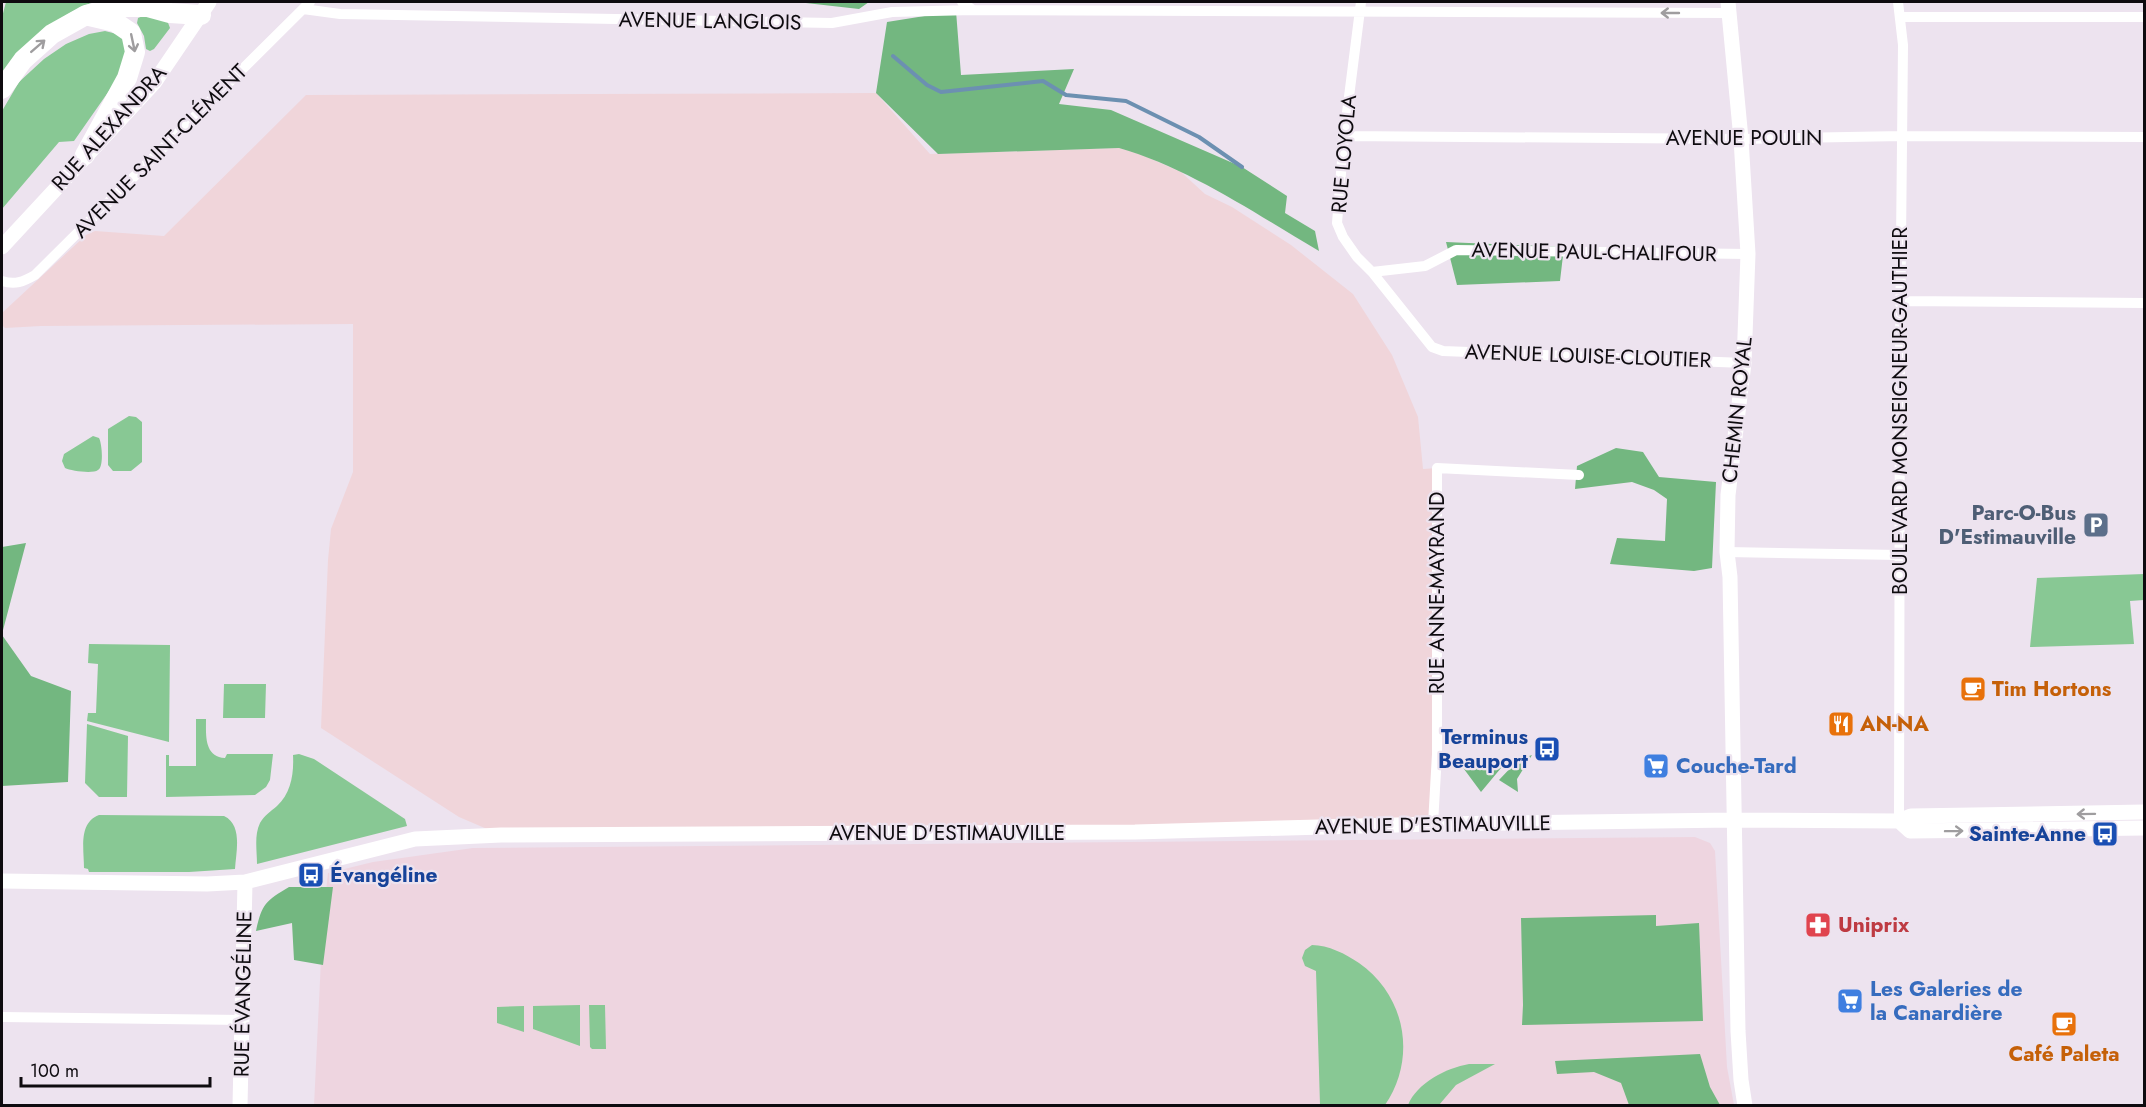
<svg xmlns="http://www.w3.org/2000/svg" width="2146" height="1107" viewBox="0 0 2146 1107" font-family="Jost,sans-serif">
<rect width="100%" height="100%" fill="#ede3ef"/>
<path fill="#f0d5da" d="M876,93L930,154L1119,148L1140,154L1181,172L1205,194L1232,207L1291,245L1353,294L1392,355L1418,417L1423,469L1437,468L1433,824L501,835L459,817L321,728L328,560L331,529L353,472V324L41,326L5,328L2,325V313L86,235L95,231L164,236L306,95Z"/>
<path fill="#eed5e0" d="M1695,837L1710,843L1715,851L1727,1067L1734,1105L314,1106L323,918L328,873L373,862L473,848Z"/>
<path fill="#88c894" d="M6,2H94C50,18 31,44 2,79V17Z
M143,16L167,20L170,28L154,49L150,51L146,49L144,36L137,23L138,18Z
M105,31L117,34L125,39L128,51L125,68L74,141L59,142L2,209V111L19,82L44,59L66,44L89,34Z
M129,416L136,417L142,422V462L131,471H113L108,465V429Z
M93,436L99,438C102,443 104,467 98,470C93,474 71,471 65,468L62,461L64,454Z
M2144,574V600L2130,601L2134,644L2030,647L2037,578Z
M89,644L170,645L169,742L87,721L88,713H96L98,664L88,663Z
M224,684H266L265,718H223Z
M196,719H206C206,735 204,757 225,758L227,754H273L270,780L266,787L255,795L166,797V755H169V766H196Z
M87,724L128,736L127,797H99L85,783Z
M299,754L314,759L405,819L407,826L257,864C257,851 254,835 260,823C264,816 271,811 277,806C291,793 294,774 293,755Z
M99,815L224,816C243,825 236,852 235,869L189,872H89L88,869L84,868C84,849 78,823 99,815Z
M1312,945C1328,945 1346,954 1359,963C1406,996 1417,1058 1385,1105H1320L1316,971L1305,966L1302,958L1305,950Z
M580,1005V1046L533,1029V1006Z
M589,1005H605L606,1049H592L590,1047Z
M524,1006V1032L497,1023V1007Z
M1469,1064H1495L1456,1085L1439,1105H1408C1417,1083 1446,1068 1469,1064Z"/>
<path fill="#73b780" d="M797,2H869L859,9Z
M956,11L961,75L1074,69L1059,104L1111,110L1242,167L1287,196L1285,213L1315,231L1319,251C1256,214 1189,168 1119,148L938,154L876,93L887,22Z
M1446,242L1564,247L1560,281L1457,285Z
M1616,448L1643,452L1659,477L1716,482L1712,568L1694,571L1610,564L1617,538L1665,541L1667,499L1654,490L1632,482L1575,489L1577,466Z
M26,543L2,634V547Z
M2,635L31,676L71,691L68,782L2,786Z
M1532,755L1517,779L1518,792L1499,780L1518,760Z
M1476,757L1506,762L1481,792L1461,765Z
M289,887H333L323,965L294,960L292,923L256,931C262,903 266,901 289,887Z
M1656,915V926L1699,923L1703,1021L1522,1025L1523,1005L1521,918Z
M1700,1054L1710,1087L1720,1105H1629L1621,1083L1594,1072L1557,1074L1555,1061Z"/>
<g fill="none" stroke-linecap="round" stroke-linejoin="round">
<path stroke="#6c90b1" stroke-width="4" d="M893,56L927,85L941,92L1043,81L1066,95L1126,101L1199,137L1242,167"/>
<path stroke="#fff" stroke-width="10" d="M962,2L973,10L1729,13
M1361,2L1344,136L1337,223L1343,237L1357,257L1372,272L1432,347L1443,351L1744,363
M1898,2L1903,45L1900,342L1899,821
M303,9L340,14L832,23L892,12L973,10
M1901,17H2144
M1344,136L1741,139L1903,136L2144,137
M1372,272L1425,266L1456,250L1748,254
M2,281C15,285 23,282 35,275L310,2
M1900,301L2144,303
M1727,552L1900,555
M1433,824L1437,754V468L1579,475
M2,1017L243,1020"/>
<path stroke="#fff" stroke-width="15" d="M1728,2L1741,139L1748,254L1744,363L1728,495L1727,552L1730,577L1738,1031L1741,1080L1745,1106
M2,247L154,83L209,2
M1899,821L1910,831L2144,828
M2,881L207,884L245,882L415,839L501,835L1135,832L1433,824L1733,820L1899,821L1911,816L2144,812
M240,1106L245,882"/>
<path stroke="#fff" stroke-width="20" d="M2,89L23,60L52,34L86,15L118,7H148L170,13L201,15
M85,155L127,78L135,52L131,33L115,22L89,16"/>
</g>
<defs><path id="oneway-shaft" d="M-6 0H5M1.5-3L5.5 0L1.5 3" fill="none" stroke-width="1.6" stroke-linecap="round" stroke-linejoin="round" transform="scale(1.5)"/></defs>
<g stroke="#9f9d9f">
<use href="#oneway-shaft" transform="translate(1670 13) rotate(-180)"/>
<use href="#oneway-shaft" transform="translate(133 43) rotate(78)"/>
<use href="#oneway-shaft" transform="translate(38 46) rotate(-41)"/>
<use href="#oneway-shaft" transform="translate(2086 814) rotate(179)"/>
<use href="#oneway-shaft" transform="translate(1954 831) rotate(-1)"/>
</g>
<defs>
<symbol id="parking-square" viewBox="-11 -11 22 22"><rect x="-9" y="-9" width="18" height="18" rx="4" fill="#5c6f8a" stroke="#ede3ef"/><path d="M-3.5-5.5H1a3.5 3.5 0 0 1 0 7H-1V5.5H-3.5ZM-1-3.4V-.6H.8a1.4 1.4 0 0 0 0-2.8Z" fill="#fff"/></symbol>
<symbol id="cafe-square" viewBox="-11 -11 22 22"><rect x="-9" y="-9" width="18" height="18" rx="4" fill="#e8710a" stroke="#ede3ef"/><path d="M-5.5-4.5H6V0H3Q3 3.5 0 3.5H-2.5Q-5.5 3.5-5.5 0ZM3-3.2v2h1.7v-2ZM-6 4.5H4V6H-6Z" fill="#fff"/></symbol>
<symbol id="restaurant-square" viewBox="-11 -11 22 22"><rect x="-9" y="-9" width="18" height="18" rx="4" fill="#e8710a" stroke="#ede3ef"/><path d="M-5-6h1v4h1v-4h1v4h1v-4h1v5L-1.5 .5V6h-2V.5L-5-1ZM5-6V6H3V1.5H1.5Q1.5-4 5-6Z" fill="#fff"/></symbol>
<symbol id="bus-square" viewBox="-11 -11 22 22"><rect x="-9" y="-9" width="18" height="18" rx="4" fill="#1a4fb4" stroke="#ede3ef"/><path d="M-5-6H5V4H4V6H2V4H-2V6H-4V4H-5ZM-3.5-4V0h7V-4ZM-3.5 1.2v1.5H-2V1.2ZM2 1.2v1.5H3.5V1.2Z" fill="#fff"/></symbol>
<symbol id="supermarket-square" viewBox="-11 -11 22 22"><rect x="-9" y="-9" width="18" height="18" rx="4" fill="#3f7fe0" stroke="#ede3ef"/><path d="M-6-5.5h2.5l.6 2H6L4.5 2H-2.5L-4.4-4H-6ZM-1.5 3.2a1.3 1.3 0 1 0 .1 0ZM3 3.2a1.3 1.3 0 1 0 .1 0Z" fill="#fff"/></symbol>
<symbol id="pharmacy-square" viewBox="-11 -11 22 22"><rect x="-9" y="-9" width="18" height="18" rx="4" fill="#e0444e" stroke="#ede3ef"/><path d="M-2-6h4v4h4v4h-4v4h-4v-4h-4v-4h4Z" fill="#fff"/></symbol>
</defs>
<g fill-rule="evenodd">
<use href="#parking-square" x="2081" y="510" width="30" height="30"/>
<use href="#cafe-square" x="1958" y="674" width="30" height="30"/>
<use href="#restaurant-square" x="1826" y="709" width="30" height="30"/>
<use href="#bus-square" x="1532" y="734" width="30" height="30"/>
<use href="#supermarket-square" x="1641" y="751" width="30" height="30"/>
<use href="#bus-square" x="2090" y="819" width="30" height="30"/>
<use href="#bus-square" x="296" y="860" width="30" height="30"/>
<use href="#pharmacy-square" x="1803" y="910" width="30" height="30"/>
<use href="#supermarket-square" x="1835" y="986" width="30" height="30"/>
<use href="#cafe-square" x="2049" y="1009" width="30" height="30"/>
</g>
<g text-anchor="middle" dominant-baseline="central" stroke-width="4.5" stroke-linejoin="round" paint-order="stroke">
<g font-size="21" fill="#0e0b0f" stroke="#ede3ef">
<text transform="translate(710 21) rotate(1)">AVENUE LANGLOIS</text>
<text transform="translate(109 128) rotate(-48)">RUE ALEXANDRA</text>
<text x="1744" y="138">AVENUE POULIN</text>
<text transform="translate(160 151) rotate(-45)">AVENUE SAINT-CLÉMENT</text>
<text transform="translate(1344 154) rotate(-85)">RUE LOYOLA</text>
<text transform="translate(1594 252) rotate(1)">AVENUE PAUL-CHALIFOUR</text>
<text transform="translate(1588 356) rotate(2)">AVENUE LOUISE-CLOUTIER</text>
<text transform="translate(1737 410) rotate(-84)">CHEMIN ROYAL</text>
<text transform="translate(1900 411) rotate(-90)">BOULEVARD MONSEIGNEUR-GAUTHIER</text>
<text transform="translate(1437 593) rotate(-90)">RUE ANNE-MAYRAND</text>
<text transform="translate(1433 825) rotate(-1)">AVENUE D'ESTIMAUVILLE</text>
<text x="947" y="833">AVENUE D'ESTIMAUVILLE</text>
<text transform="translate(243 994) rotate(-89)">RUE ÉVANGÉLINE</text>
</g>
<g font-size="21" font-weight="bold" fill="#4e5e75" stroke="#ede3ef" text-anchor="end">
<text x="2076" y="513">Parc-O-Bus<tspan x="2076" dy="24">D'Estimauville</tspan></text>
</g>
<g font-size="21" font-weight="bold" fill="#c56008" stroke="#ede3ef" text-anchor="start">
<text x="1992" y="689">Tim Hortons</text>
<text x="1860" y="724">AN-NA</text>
<text x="2064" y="1054" text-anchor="middle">Café Paleta</text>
</g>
<g font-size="21" font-weight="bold" fill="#164399" stroke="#ede3ef" text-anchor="end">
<text x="1528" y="737">Terminus<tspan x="1528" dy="24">Beauport</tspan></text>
<text x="2086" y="834">Sainte-Anne</text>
<text x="330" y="875" text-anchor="start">Évangéline</text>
</g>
<g font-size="21" font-weight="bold" fill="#366cbe" stroke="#ede3ef" text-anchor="start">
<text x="1676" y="766">Couche-Tard</text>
<text x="1870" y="989">Les Galeries de<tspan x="1870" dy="24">la Canardière</tspan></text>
</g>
<g font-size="21" font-weight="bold" fill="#be3a42" stroke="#ede3ef" text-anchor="start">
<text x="1838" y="925">Uniprix</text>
</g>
</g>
<rect width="2146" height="1107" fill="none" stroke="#0e0b0f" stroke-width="6"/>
<path d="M21 1077v9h189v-9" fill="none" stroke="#0e0b0f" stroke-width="3"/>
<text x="30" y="1077" font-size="18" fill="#0e0b0f" stroke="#ede3ef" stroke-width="4.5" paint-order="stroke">100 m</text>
</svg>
